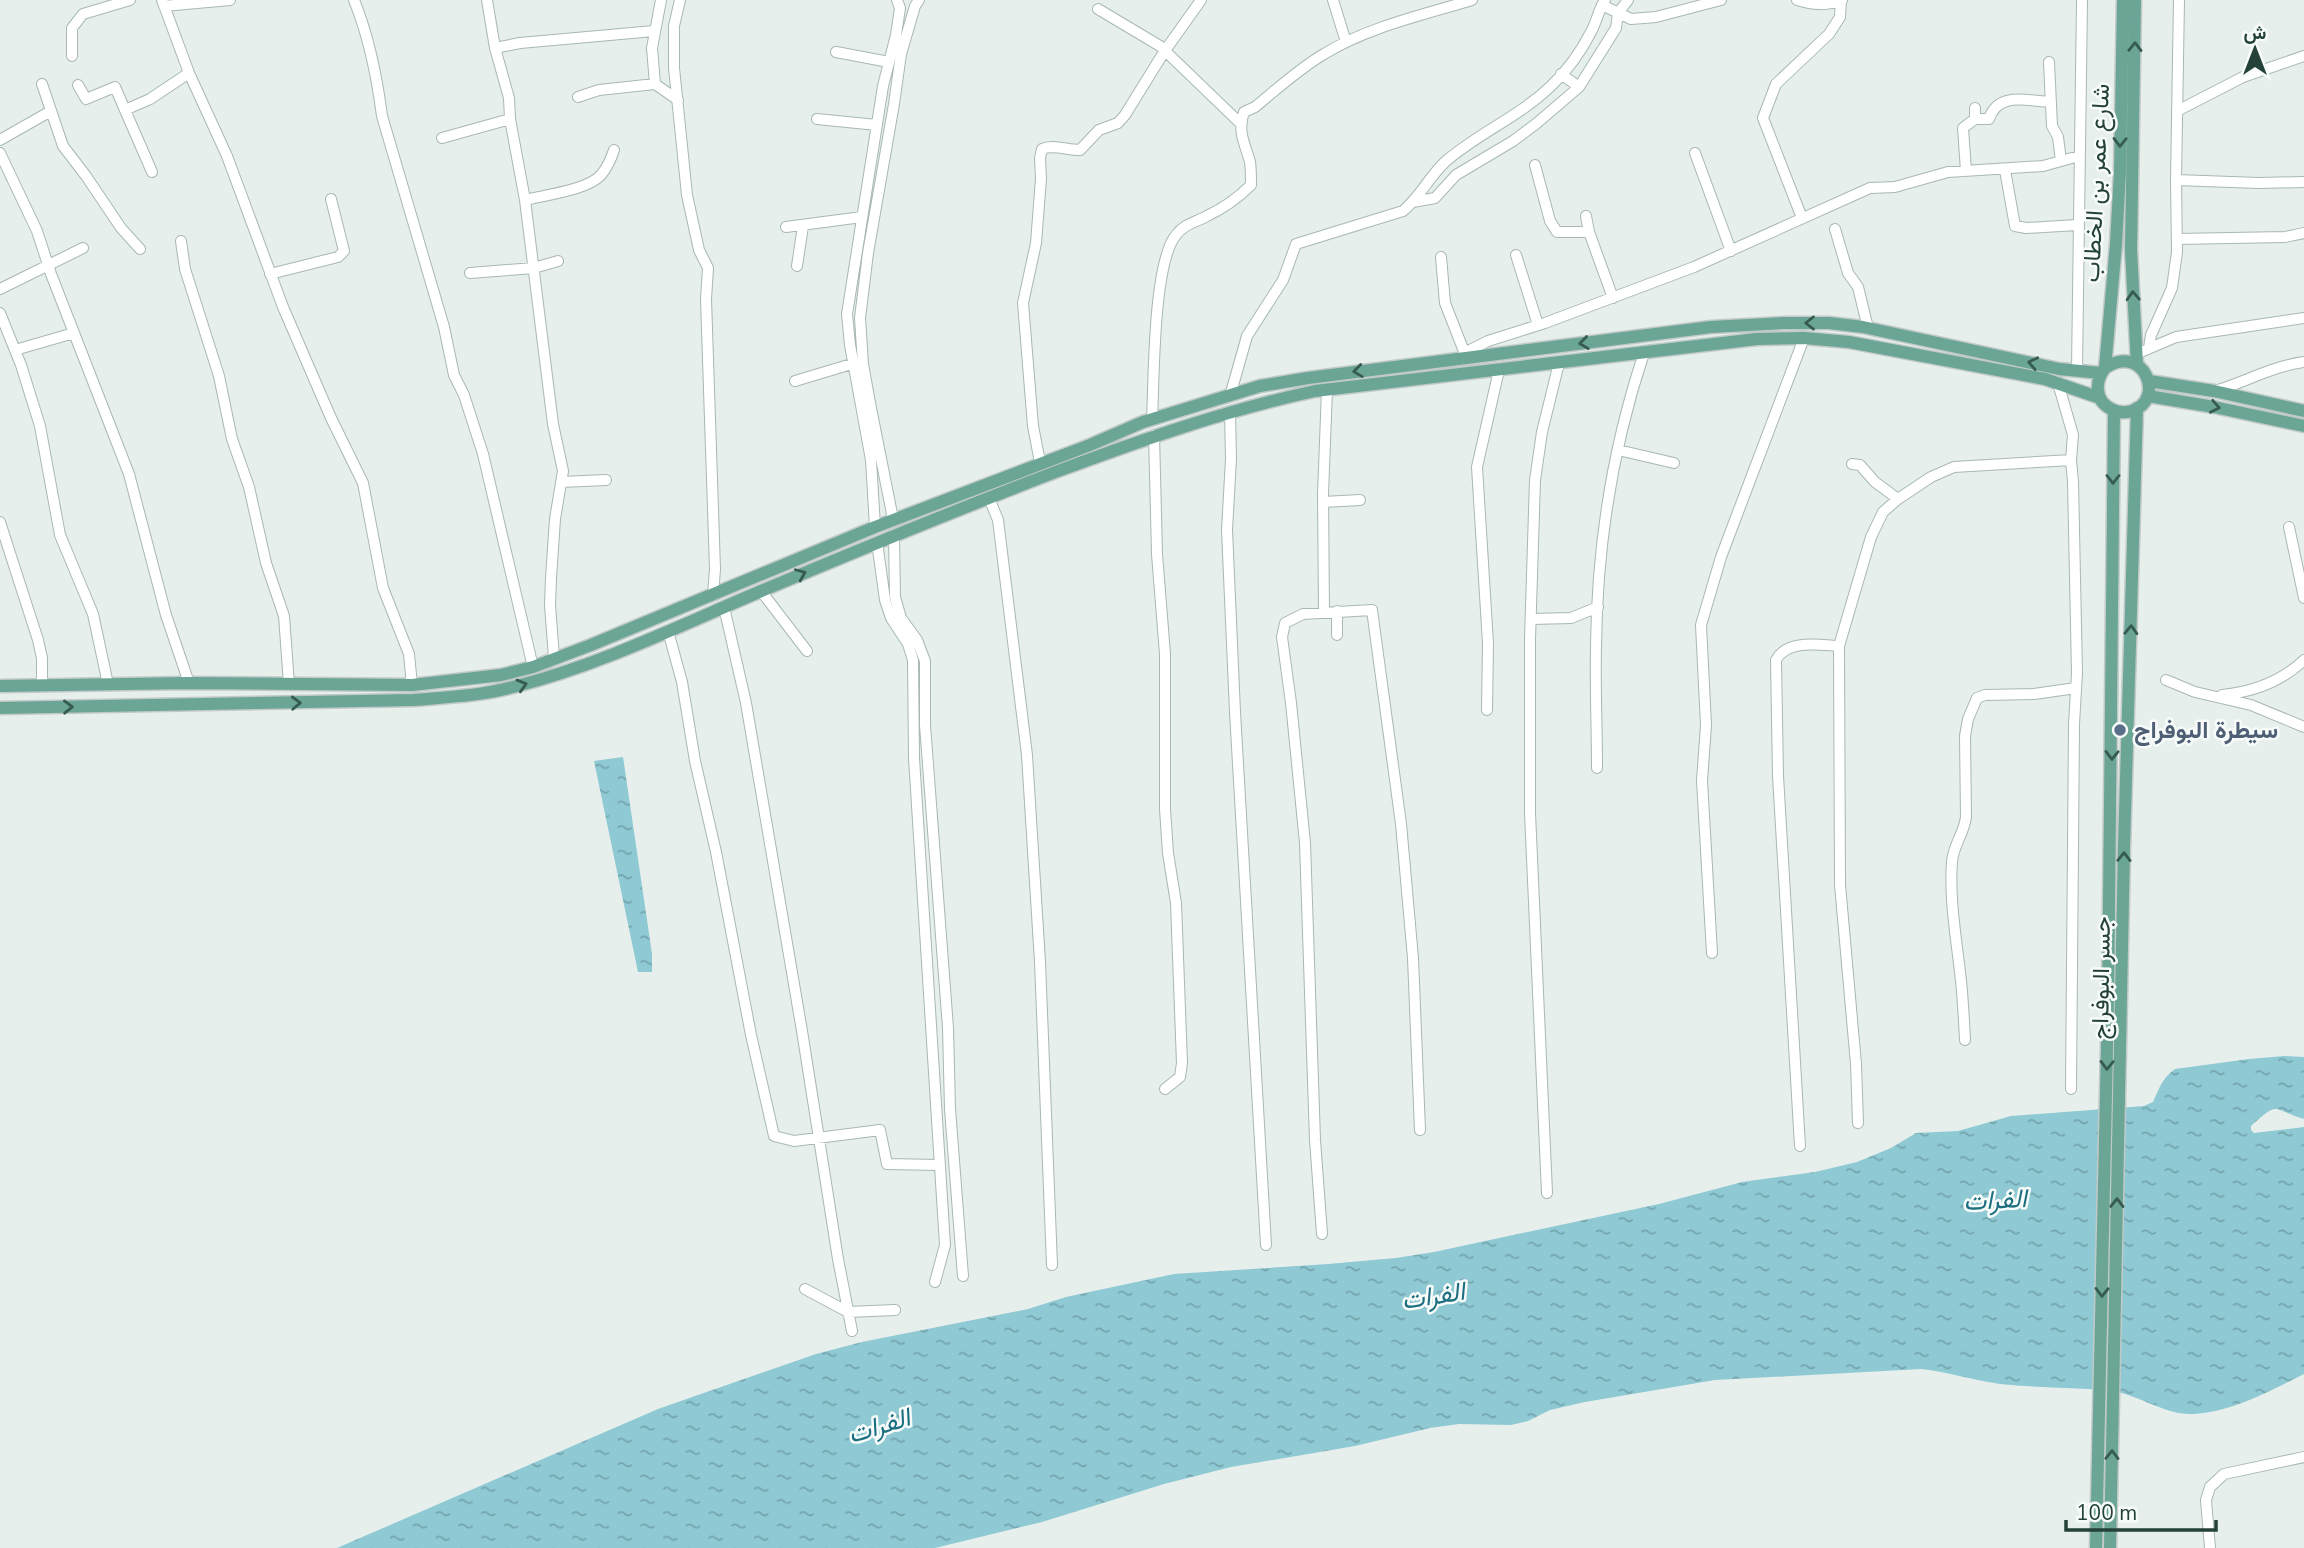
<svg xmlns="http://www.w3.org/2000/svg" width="2304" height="1548" viewBox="0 0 2304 1548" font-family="'Nunito Sans',Vazirmatn,sans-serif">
<defs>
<pattern id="water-ripples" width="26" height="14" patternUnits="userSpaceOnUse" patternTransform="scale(1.75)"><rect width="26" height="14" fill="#8ec9d4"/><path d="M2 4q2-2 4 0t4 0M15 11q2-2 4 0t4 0" fill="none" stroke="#74a5ad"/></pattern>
</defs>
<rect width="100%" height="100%" fill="#e6efeb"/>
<path fill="url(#water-ripples)" d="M623,757L652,954V972H638L594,761Z
M2284,1056L2304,1057V1119C2271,1109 2280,1100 2251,1126V1130L2254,1133L2304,1127V1374C2269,1391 2229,1414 2188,1414C2162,1413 2139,1395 2112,1391C2075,1387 2037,1388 2000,1384C1973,1380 1948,1372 1921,1369L1715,1380L1585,1402L1550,1410L1528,1421L1511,1425L1459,1424L1430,1428L1355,1446L1231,1467L1164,1484L1042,1522L935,1548H337L658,1409L816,1354L862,1342L1028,1309L1066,1297L1174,1274L1328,1264L1396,1258L1434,1252L1659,1204L1742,1182L1815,1172L1857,1162L1891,1148L1916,1133L1958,1131L2011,1116L2144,1106L2153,1102C2159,1089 2162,1078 2175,1069L2249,1059Z"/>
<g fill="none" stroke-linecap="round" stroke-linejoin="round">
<defs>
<path id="minor" d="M162,0L189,73L227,156L283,307L331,418L363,483L383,588L409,654L412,685
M354,0C369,37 377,77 382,116L444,327L454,375L464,395L483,454L533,667
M487,0L495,48L509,98L510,119L525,200L553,424L563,471L555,519L551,578L550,605L554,658
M661,0L652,48L655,84L678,100
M680,0L674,26V68L687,195L699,250L708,268L706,299L715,569L713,595
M1333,0L1346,42
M1797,0C1813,5 1826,6 1842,0
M1602,5L1631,19L1656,17L1721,0
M164,6L230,0
M1098,9L1160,46L1240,123
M495,48L520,43L654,31
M836,52L889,62
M72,56V28L83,14L130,0
M2049,62L2052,126L2058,137L2061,161
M1561,74L1579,87
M42,84L63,146L86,176L121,228L140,249
M78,85L86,99L115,87L152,172
M578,97L599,90L655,84
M125,110L150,99L189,73
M2177,111L2243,77L2304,56
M817,119L877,125
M1975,119H1989C1998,91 2027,101 2051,102
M442,138L510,119
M0,140L51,111
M0,153L37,231L51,274L129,474L166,615L189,683
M1695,153L1731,251
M1535,165L1550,221L1557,232H1589
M2005,170L2015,226L2026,228L2077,225
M1966,171L1963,128L1975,119V108
M2176,180L2259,183L2304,182
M525,200C545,195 588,190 601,175C607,168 611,159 614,150
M1413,202L1435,198L1456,175L1513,141L1537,123L1579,87L1616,28L1618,13L1628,0
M1586,216L1589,232L1613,298
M1802,218L1763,118L1776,84L1829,34L1840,17L1841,0
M786,227L862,217
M1835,229L1848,273L1858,287L1868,328
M2177,239L2285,237L2304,233
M181,241L185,269L219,376L232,439L249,487L266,563L284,616L289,684
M1516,255L1538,325
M1441,257L1445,303L1465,354
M797,266L803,226
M470,273L534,268L558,261
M270,274L338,257L344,251L331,199
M0,289L83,248
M0,313L21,365L40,426L60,535L93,614L108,684
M2149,348L2151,335L2172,288L2177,252L2176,180L2179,0
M15,350L74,333
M2136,354L2176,337L2304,318
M1461,358L1468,351L1488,341L1545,323L1694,267L1870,188L1895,187L1948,172L2043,166L2079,156
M2077,370L2082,0
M795,381L855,363
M2058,383L2073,435L2071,460L2073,482L2077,673L2074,724L2071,1089
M2215,391C2245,382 2273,366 2304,362
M1230,396L1247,336L1283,280L1296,244L1403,211C1420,197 1429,177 1445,162C1478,133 1519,117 1551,86C1567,71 1582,50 1592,30C1597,20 1599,9 1605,0
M1230,412L1231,459L1227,530L1235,712L1266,1245
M1152,420C1154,380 1153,263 1176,235C1184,224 1196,222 1207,216C1224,208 1238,198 1251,185C1251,177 1251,169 1250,162C1245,144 1237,131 1244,112L1255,107C1277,89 1300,68 1324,54C1368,27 1423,15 1472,0
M1154,435L1157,554L1165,654V809L1168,853L1176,903L1182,1063L1180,1077L1165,1089
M1618,450L1674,463
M1040,462L1033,426L1023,303L1036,243L1041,179L1040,158L1042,149C1053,144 1067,150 1080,150L1099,130L1118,123L1125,115L1164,52L1201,0
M1852,464L1860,465L1875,482L1898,499
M561,482L606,480
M989,498L998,520L1027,755L1040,962L1052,1265
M1323,502L1360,500
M893,519L870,403L863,364L860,318L868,253L894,104L901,54L915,6L919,0
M0,522L38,640L42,658V685
M875,527L871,460L850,345L847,314L883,86L896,35L900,8L897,0
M2289,527L2304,598
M894,535L895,597L901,618L917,640L925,661V725L948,1028L950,1109L963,1276
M877,542L885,600L891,618L908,644L913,660L914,758L945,1245L935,1282
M761,591L807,651
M724,607L746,703L802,1031L838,1259L852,1331
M1337,611V635
M1324,612L1323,494L1327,390
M1531,619L1571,618L1598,607
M668,631L682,682L695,761L716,852L751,1035L774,1136L794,1141L880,1130L887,1164L939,1165
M2166,680L2195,692L2251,705L2304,727
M2222,695C2252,692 2282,681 2304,660
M1487,710L1488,643L1477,467L1499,370
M1597,768C1597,727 1595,687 1596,646C1597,547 1613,446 1644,353
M1712,953L1702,781L1706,725L1701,625L1721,557L1804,338
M1965,1040C1964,1020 1963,1000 1961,981C1957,942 1949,901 1952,862C1953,845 1964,834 1966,817L1965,736L1968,719L1977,698L1985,695L2034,694L2076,688
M1858,1123L1856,1064L1840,885L1839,646L1871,537L1883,512L1898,499L1931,477L1954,467L2071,460
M1800,1146L1778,776L1776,660C1787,639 1819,645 1839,646
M1547,1193L1530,813V639L1535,480L1542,432L1559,363
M1322,1234L1315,1140L1305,843L1291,703L1282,637L1285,623L1303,614L1372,610L1401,824L1413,958L1420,1130
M805,1289L848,1312L895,1310
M2210,1548L2206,1500L2210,1487L2224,1474L2304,1457"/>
<path id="major" d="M2135,0L2131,250L2137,364
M2105,368C2143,342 2167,399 2132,411C2125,413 2118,413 2111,409C2094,400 2095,381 2105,368L2116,244L2120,172L2123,0
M2149,381L2214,391L2304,411
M2148,396L2214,407L2304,426
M0,686L189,683L412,685L501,675L533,667L591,645L875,527L1090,445L1143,422L1260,386L1308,378L1711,327L1784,323H1829L1863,327L2059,369L2101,373
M0,708L413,700C447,697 480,696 513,687C605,664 691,620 778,584C871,545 964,507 1058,471C1142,440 1226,410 1315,391L1757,339L1804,338L1849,342L2045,379L2100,398
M2096,1548L2108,1002L2114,411
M2110,1548L2124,847L2137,408"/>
</defs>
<use href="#minor" stroke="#a8b8b2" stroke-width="12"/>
<use href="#major" stroke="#c2cac8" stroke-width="15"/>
<use href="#minor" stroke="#fff" stroke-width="10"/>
<use href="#major" stroke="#6aa596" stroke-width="12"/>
</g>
<defs><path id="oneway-chevron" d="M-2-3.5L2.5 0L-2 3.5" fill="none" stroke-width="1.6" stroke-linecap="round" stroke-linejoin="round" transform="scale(1.75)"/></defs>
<g stroke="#365b51">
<use href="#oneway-chevron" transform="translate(2135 47) rotate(-89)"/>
<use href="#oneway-chevron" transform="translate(2120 142) rotate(91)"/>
<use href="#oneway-chevron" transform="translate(2133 296) rotate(-93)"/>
<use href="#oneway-chevron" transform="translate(1810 323) rotate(180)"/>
<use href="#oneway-chevron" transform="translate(1584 343) rotate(173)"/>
<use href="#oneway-chevron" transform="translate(2033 363) rotate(-168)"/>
<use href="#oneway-chevron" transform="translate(1358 371) rotate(173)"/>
<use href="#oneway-chevron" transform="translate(2215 407) rotate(11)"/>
<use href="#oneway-chevron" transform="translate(2113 479) rotate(90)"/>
<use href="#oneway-chevron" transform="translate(801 574) rotate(-23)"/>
<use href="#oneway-chevron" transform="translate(2131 630) rotate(-88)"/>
<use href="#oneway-chevron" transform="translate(522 685) rotate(-16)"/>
<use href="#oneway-chevron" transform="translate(296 703) rotate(-2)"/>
<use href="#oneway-chevron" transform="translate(68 707) rotate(-1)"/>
<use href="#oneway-chevron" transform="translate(2112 755) rotate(91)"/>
<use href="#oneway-chevron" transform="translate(2124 857) rotate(-89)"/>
<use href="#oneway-chevron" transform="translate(2107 1065) rotate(91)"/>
<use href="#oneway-chevron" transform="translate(2117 1203) rotate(-89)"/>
<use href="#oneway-chevron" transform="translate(2102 1292) rotate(91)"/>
<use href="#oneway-chevron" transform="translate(2112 1455) rotate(-89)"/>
</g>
<circle fill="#5c6f8a" stroke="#f7fbf9" stroke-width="2.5" cx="2120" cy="730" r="7"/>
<g text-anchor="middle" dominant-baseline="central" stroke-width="5" stroke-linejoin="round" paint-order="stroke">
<g font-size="24" fill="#24423a" stroke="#f7fbf9">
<text transform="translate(2096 183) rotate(-87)">شارع عمر بن الخطاب</text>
<text transform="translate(2101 978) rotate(-89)">جسر البوفراج</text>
</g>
<g font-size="24" font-weight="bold" fill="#4e5e75" stroke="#f7fbf9" text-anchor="start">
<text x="2134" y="730">سيطرة البوفراج</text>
</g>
<g font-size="26" font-style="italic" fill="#1c6f80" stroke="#f7fbf9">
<text transform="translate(1995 1200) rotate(-3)">الفرات</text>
<text transform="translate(1433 1296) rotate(-9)">الفرات</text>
<text transform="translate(879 1426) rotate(-17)">الفرات</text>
</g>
</g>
<g transform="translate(2255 49)" stroke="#f7fbf9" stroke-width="5" paint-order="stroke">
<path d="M0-5L12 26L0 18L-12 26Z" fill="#24423a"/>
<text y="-10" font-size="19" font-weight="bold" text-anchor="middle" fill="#24423a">ش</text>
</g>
<path d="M2066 1520v10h150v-10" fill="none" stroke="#24423a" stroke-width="3.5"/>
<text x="2076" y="1520" font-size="21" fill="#24423a" stroke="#f7fbf9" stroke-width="5" paint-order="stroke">100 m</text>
</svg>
